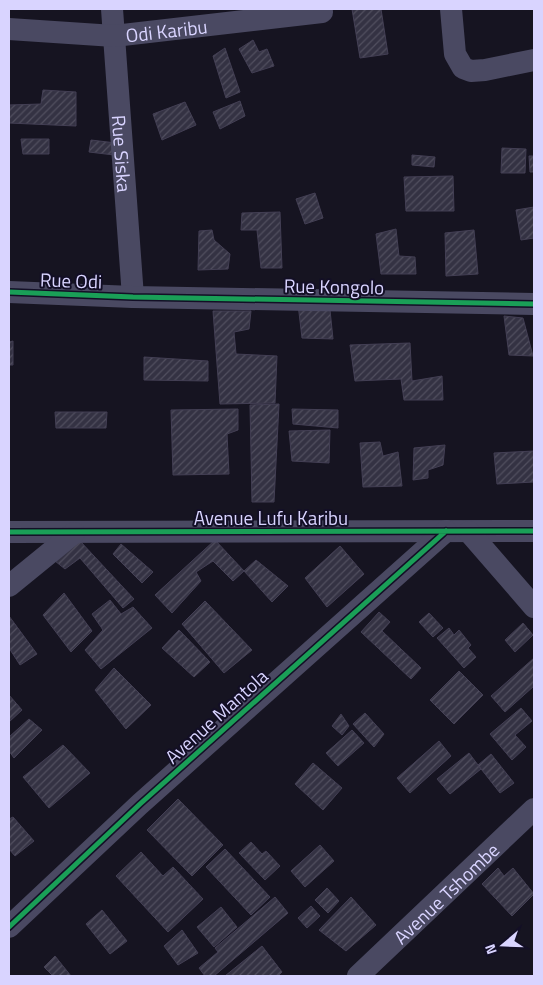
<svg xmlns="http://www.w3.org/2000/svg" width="543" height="985" viewBox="0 0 543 985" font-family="'Titillium Web',sans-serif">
<defs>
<pattern id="building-hatch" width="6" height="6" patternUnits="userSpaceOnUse" patternTransform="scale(1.25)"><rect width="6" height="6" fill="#343243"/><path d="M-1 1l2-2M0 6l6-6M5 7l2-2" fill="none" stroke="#514f5f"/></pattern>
</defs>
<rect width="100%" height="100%" fill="#161421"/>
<path fill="url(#building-hatch)" stroke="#433f54" d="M352,9H381L388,54L360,58Z
M253,40L259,52L267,49L274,66L252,73L239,49Z
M225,48L240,92L226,98L213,56Z
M43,90L76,92V126L9,123V105L41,104Z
M240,101L245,116L220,129L213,112Z
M185,102L196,125L162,140L153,114Z
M21,139H49V154H23Z
M91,140L116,143L114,155L89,152Z
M502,148L526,149L525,173H501Z
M412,155L435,157L434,167L412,165Z
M529,156H534V172H530Z
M453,176L454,211H406L404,177Z
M315,193L323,218L305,224L296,199Z
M534,207V238L521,240L516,210Z
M280,212L282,268H261L257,230H241L242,213Z
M396,229L399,256L415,257L416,274H381L376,234Z
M212,230L214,240L230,254L228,269L198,270L199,231Z
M474,230L478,274L446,276L445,233Z
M298,304L330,310L333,339L302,338Z
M213,311H251L249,329L234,332L236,354L277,356L275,403L220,404Z
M504,316L523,318L533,356L509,355Z
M13,341V365H9V342Z
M410,343L412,381L442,376L443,400H404L401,379L355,381L350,345Z
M144,357L208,361V381L144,380Z
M279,404L274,502H252L250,405Z
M238,409V430L227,434L229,474L173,475L171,410Z
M292,409L338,410V428L293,424Z
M55,412H107L106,428H56Z
M330,430L329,463L292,461L289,431Z
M380,442L383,456L398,452L402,486L363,487L360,443Z
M445,445L443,465L428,470V478L413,480L414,448Z
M534,451V482L497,484L494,453Z
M215,540L244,571L233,581L213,561L196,572L201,581L172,613L155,595Z
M80,541L134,599L123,608L80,558L65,569L55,561Z
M121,544L153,572L142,583L113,554Z
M340,546L364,574L327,607L305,578Z
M256,560L288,586L272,602L244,571Z
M64,593L92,631L71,652L43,615Z
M110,600L121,614L133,607L152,628L101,669L85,650L103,630L92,614Z
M205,601L252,650L224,673L182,624Z
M379,612L390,622L382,631L421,668L411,679L361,632Z
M429,613L443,628L433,637L419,622Z
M9,616L37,654L20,665L9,648Z
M523,623L533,635L515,652L505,640Z
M449,628L454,635L459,630L471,645L468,648L476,657L464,668L437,638Z
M179,630L210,662L194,677L162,648Z
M534,658V686L505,712L491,696Z
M114,668L151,705L126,729L95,690Z
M459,671L483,695L454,724L430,700Z
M9,695L22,710L9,722Z
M521,708L532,721L515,735L526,747L512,760L490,734Z
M365,713L384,734L374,747L353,724Z
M341,714L349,726L342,735L332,726Z
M29,719L42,730L14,758L9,751V737Z
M352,730L364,743L338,766L326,753Z
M439,741L451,756L410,793L397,778Z
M63,745L90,773L49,808L23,777Z
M469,753L481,769L450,794L437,779Z
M491,754L514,783L500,793L478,765Z
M313,763L342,788L323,810L295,784Z
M178,799L223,845L192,876L147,830Z
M13,817L34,841L15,856L9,849V819Z
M251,842L262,854L266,851L280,866L265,880L239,853Z
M320,845L334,861L305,887L291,871Z
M225,849L270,897L251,915L206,867Z
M141,852L163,876L173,867L203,899L168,932L116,876Z
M498,868L504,876L513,868L534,894L512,916L482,884Z
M327,888L339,901L328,913L315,900Z
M275,897L288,913L214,976H205L199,968L218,952L215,948Z
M351,897L376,925L346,951L319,930Z
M311,906L320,916L307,928L298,918Z
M221,907L237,927L214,947L197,927Z
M102,910L127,941L110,954L86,924Z
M182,930L198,953L178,965L164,946Z
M262,946L282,972L278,976H225Z
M55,956L71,976H53L44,967Z"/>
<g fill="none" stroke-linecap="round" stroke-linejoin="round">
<g stroke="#4a4962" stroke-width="22">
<path id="s1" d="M112,9L133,297"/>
<path d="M451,9L455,54L463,68L471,71L485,70L534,60"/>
<path id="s2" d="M9,29L114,36L322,12"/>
<path d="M9,292L133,297L534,304"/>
<path d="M9,532L534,531"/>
<path d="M469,532L534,607"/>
<path d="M9,586L74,533"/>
<path d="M9,927L140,804L446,531"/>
<path id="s3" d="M358,976L534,809"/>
</g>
<defs>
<path id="cycleway" d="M9,292L133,297L534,304
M9,532L534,531
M9,927L140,804L446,531"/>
</defs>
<use href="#cycleway" stroke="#130f26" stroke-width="8"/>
<use href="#cycleway" stroke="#1a9f57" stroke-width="5"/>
</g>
<g text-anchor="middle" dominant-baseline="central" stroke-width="4" stroke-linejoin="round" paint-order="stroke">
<g font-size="19" fill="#d9d4ff" stroke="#130f26">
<text stroke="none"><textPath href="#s2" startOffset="158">Odi Karibu</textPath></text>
<text stroke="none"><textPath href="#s1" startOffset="145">Rue Siska</textPath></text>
<text transform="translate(71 280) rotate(2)">Rue Odi</text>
<text transform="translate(334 286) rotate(1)">Rue Kongolo</text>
<text x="271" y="517">Avenue Lufu Karibu</text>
<text transform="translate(216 716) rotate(-42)">Avenue Mantola</text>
<text stroke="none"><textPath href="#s3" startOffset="121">Avenue Tshombe</textPath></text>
</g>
</g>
<rect width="543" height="985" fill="none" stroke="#d9d4ff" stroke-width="20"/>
<g transform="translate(503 945) rotate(251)" stroke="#130f26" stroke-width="4" paint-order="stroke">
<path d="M0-4L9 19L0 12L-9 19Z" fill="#d9d4ff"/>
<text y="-8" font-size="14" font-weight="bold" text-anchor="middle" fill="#d9d4ff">N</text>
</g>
</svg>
